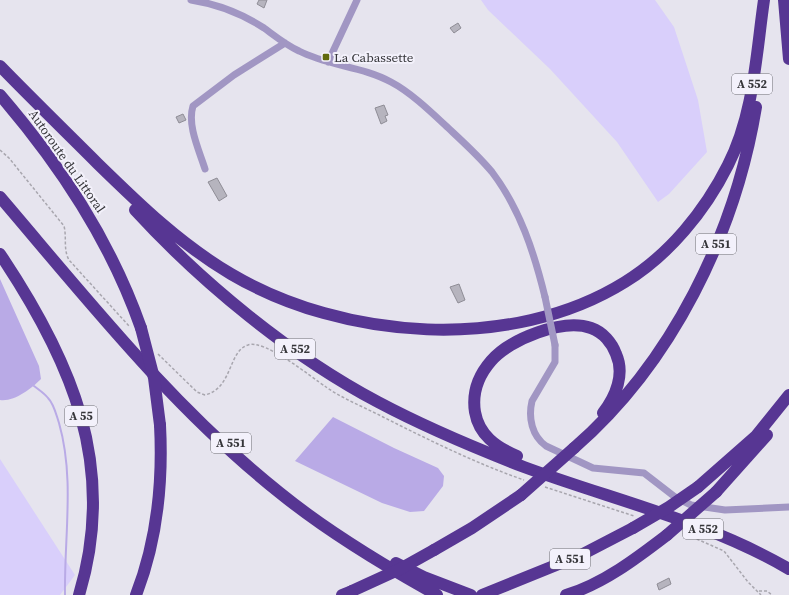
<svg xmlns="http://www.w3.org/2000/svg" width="789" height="595" viewBox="0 0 789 595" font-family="'Source Serif 4',serif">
<rect width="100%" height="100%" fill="#e6e4ee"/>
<path fill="#d9cffb" d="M481,0H655L674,27L698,100L707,152L669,194L658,202L617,142L550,69L488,10Z
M0,459L75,575L60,595H0Z"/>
<path fill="#b9aae6" d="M0,279L39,366L41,379C31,389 14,402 0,400Z
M333,417L394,448L438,468L444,476L443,486L424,511L410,512L382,503L295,461Z"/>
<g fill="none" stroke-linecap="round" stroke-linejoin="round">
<path stroke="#b9aae6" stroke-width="2" d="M34,386C39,390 44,393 48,398C54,404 56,414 59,423C75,479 64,537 65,595"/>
</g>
<path fill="#b6b4be" stroke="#8f8d96" d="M259,0H267L264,8L257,4Z
M458,23L461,28L454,33L450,28Z
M384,105L388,115L385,116L387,121L381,124L375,108Z
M183,114L186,120L179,123L176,117Z
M217,178L227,196L219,201L208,182Z
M459,284L465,300L458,303L450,287Z
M669,578L671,584L659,590L657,584Z"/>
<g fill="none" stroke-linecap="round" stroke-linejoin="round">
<path stroke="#a8a6ae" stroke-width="1.5" stroke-dasharray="3 2" stroke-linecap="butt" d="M0,150L9,158L64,226C67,238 63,249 69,260L129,326
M158,354L197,392L205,395C233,388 228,351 248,345C265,339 311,377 326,387C343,399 364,407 383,417C429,440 475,463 524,480
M545,487L634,516
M683,533L724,551L748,582L761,595
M759,591H767L772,595"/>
<path stroke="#a196c3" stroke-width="7" d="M191,0C217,4 241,13 264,28C275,36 286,45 299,51C328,66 362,66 391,82C410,92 429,110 445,125C461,140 478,155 492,172C520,209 534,252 545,297
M328,62L357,0
M205,169C199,150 187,125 193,106L234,75L285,43
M555,345V362L532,401C528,418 532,436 546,446L593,468L644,473L675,497L691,505L725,510L789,507"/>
<path stroke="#573693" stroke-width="12" d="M784,0L789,59
M0,66C32,99 65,131 97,163C139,204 180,244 231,274C343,340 511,353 625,282C669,255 705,211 728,165C754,114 756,55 764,0
M0,95C60,165 110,240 141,328
M0,197C88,300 173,408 280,493C328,532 383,565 437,595
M135,210C202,283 291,356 378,402C425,427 475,448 524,467C613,500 707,521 789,569
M0,254C71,360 118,466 79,595
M574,448C672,363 735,234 756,107
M517,456C496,447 479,435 475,412C472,393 478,376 491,361C510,339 563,318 591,328C603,332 612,343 616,354C625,374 616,396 603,413
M698,487L756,436L789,395
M716,492L767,435
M434,550L472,528L521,495
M396,563L424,577L471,595
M136,595C157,541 163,482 160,425
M342,595L352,591
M482,595L581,555L633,528
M566,595C603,584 637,558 667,535"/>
<path stroke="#a196c3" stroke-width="7" d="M545,297L555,345"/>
<path stroke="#573693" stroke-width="12" d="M141,328L154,378L160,425
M521,495L574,448
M633,528L669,507L698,487
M667,535L716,492
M352,591L400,569L434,550"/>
</g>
<rect fill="#60690e" stroke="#f3f1fb" stroke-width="1.5" x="322" y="53" width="8" height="8" rx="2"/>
<g text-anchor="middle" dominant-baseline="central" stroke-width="4" stroke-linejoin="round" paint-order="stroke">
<g fill="#f3f1fb" stroke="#6f6e74" stroke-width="1">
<rect x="732" y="74" width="40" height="20" rx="3"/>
<rect x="696" y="234" width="40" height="20" rx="3"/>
<rect x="275" y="339" width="40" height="20" rx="3"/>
<rect x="65" y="406" width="32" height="20" rx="3"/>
<rect x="211" y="433" width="40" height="20" rx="3"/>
<rect x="683" y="519" width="40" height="20" rx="3"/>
<rect x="550" y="549" width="40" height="20" rx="3"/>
</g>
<g font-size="12" font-weight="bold" fill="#36363a">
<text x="752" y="84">A 552</text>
<text x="716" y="244">A 551</text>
<text x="295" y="349">A 552</text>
<text x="81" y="416">A 55</text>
<text x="231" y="443">A 551</text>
<text x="703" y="529">A 552</text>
<text x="570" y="559">A 551</text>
</g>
<g font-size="13" fill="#36363a" stroke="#f3f1fb" text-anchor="start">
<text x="334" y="57">La Cabassette</text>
</g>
<g font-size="13" fill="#36363a" stroke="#f3f1fb">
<text transform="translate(67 161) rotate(55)">Autoroute du Littoral</text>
</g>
</g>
</svg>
